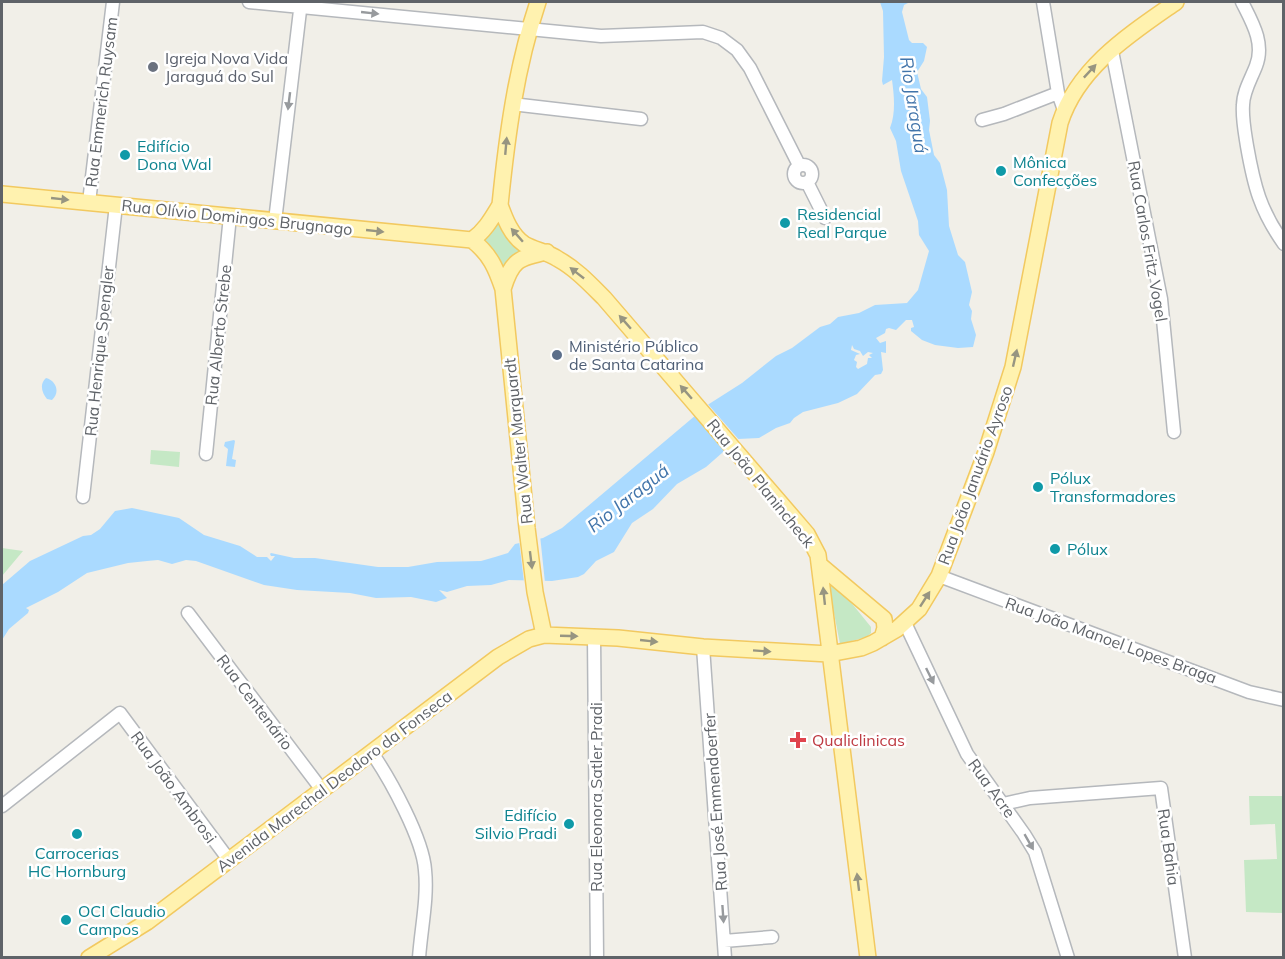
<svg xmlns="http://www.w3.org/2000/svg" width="1285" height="959" viewBox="0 0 1285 959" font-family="Mulish,sans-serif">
<rect width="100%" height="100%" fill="#f1efe8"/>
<path fill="#c5e8c5" d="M497,216C503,234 512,241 528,251L502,274L479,240Z
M151,450L180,452L179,467L150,464Z
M2,548L23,551L2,576Z
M836,584L871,627V633L867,637L840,644L829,587Z
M1249,796H1283V913L1246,912L1244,860L1277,859L1275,824L1250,825Z"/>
<path fill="#aadaff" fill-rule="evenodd" d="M880,2H910L904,5L902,12L909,40L912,43H923L927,47L924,61L917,72L921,89L927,97L930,121L929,130L934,155L940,163L947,190L949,226L958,255L965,262L972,292L969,305L972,311L971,319L976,335L973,347L958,348L935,345L922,340L911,331V328L914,327L912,320H906L896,330L889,328L886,329L885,333L876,338L880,343L886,341V353L881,352L883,370L881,374L875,375L857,394L838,403L803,412L794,418L790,423L776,428L759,438L738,439L706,467L677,484L653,509L632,523L614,552L596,561L584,574L578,577L552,581L509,580L491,585L467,586L447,592L439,590L447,598L436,602L411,597L376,598L350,593L297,590L264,585L196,561L186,560L172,564L158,560L147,561L128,563L87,573L58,592L26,608L29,610L28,613L9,629L2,640V585L30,561L83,536L91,535L100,529L115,511L132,508L179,518L204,535L240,546L257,557H267L271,561L275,556H271L270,554L271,553L294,558H315L378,567H408L437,562L481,561L495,557L508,553L515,544L543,538L562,528L709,404L742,383L776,356L792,348L820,327L830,324L838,317L859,313L875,305L907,303L918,290L929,251L919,235L918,221L901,171L896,141L890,128C896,113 894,95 892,80L883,85L882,81L884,57L883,11ZM852,345L854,349L860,351L863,356L868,352L873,353L869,355L872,358H868L867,364L858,369L856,367L857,362L854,360L856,355L860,354L851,350Z
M46,378C57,381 60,393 52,400L47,399C42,393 39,384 46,378Z
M234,440L235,441L232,459L236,460L235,467L226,466L228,449L224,446L225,442Z"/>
<path fill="#f1efe8" d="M706,402L741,442L727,453L693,414Z
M540,535L545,583L524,582L519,540Z"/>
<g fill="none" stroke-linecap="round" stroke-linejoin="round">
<defs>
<path id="minor" d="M249,2L601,36L703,32L721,38L737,50L750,68L799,165
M1043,2L1058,93L1064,110
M1242,2C1252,22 1265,43 1256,66C1251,79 1243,92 1243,105C1242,119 1245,133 1247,146C1254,186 1260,210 1284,244
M1112,51L1161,299L1174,432
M512,104L641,119
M982,120L1004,114L1058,93
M794 174a9 9 0 1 1 18 0a9 9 0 1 1-18 0Z
M807,182L825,218
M89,202L113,2
M275,221L301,2
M206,454L230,216
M83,497L116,205
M939,576L1249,692L1284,700
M188,613L322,790
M905,623L967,754L1024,834L1035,852L1068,958
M594,637L597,958
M703,647L725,958
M372,753C390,779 423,839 425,870C428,898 421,929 419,958
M1003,804L1030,798L1161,788L1185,958
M2,806L120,713L229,860
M724,941L772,937"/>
<path id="major" d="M538,2C516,68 507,135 500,205C505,219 511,235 524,244C534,250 548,252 558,259C576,269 590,284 604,298L807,534L818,555L868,958
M2,194L472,240
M472,240C490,254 496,268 503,289L527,528L535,592L544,635
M472,240C485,231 492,218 500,205
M503,289C512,260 518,258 547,252
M821,566L884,619L885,628L882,638
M89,958L147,922L498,657L529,639L544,635L618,638L703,647L829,654L861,648L873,643L897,629L919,609L939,576L986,452L1013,367L1060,123C1078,67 1130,34 1176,2"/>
</defs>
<use href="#minor" stroke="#b5b8bc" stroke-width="15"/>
<use href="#major" stroke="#f2c960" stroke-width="18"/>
<use href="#minor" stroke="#fff" stroke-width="12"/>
<use href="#major" stroke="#fff2af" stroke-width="15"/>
</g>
<defs><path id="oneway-solid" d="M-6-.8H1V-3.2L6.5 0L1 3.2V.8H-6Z" transform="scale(1.5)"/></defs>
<g fill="#979a9d">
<use href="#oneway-solid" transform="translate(370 13) rotate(6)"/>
<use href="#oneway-solid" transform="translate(289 101) rotate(97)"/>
<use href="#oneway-solid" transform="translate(930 676) rotate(64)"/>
<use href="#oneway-solid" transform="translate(1029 842) rotate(60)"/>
<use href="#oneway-solid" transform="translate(723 914) rotate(86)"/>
</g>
<g fill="#979581">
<use href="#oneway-solid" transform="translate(1090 71) rotate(-47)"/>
<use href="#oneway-solid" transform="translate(506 146) rotate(-85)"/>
<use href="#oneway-solid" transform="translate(60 199) rotate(6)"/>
<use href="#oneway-solid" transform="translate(375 231) rotate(6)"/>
<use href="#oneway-solid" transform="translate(517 235) rotate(-131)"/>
<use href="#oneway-solid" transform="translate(577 273) rotate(-142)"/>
<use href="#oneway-solid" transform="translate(625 322) rotate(-131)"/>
<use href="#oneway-solid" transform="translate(1015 358) rotate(-77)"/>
<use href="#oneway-solid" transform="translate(686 392) rotate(-131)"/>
<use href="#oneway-solid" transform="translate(531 560) rotate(83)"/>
<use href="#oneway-solid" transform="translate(824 596) rotate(-96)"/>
<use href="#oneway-solid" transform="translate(925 599) rotate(-57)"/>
<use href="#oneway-solid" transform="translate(569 636) rotate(2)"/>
<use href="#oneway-solid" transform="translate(649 641) rotate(6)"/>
<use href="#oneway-solid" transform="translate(762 651) rotate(4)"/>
<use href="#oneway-solid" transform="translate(858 882) rotate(-97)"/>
</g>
<circle fill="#6b7280" stroke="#fff" stroke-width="2" cx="153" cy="67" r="6"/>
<g fill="#0f9aa8" stroke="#fff" stroke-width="2">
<circle cx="125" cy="155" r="6"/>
<circle cx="1001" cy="171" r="6"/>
<circle cx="785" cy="223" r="6"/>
<circle cx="1038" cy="487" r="6"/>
<circle cx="1055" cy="549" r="6"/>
<circle cx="569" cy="824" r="6"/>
<circle cx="77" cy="834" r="6"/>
<circle cx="66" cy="920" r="6"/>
</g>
<circle fill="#5c6f8a" stroke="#fff" stroke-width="2" cx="557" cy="355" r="6"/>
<path fill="#e0444e" stroke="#fff" stroke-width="2" d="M795 731h6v6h6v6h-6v6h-6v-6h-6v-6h6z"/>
<g text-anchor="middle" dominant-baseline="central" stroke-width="5" stroke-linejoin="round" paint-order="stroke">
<g font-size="16" fill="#5b616d" stroke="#fff" text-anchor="start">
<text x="165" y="58">Igreja Nova Vida<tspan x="165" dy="18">Jaraguá do Sul</tspan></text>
</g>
<g font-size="16" fill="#5f6368" stroke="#fff">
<text transform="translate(101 102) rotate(-83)">Rua Emmerich Ruysam</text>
<text transform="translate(237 217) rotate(6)">Rua Olívio Domingos Brugnago</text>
<text transform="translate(1148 241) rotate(80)">Rua Carlos Fritz Vogel</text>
<text transform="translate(218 335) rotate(-84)">Rua Alberto Strebe</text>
<text transform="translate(99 351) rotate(-84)">Rua Henrique Spengler</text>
<text transform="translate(518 441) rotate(-96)">Rua Walter Marquardt</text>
<text transform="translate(975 475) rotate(-70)">Rua João Januário Ayroso</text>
<text transform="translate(761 483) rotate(51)">Rua João Planincheck</text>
<text transform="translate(1111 640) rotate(20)">Rua João Manoel Lopes Braga</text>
<text transform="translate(255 702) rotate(53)">Rua Centenário</text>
<text transform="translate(334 781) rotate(-37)">Avenida Marechal Deodoro da Fonseca</text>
<text transform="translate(174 787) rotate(54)">Rua João Ambrosi</text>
<text transform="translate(992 788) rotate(54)">Rua Acre</text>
<text transform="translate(596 797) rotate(-90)">Rua Eleonora Satler Pradi</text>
<text transform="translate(715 802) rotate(-94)">Rua José Emmendoerfer</text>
<text transform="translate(1169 847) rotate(82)">Rua Bahia</text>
</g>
<g font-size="16" fill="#0d838f" stroke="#fff" text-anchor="start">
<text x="137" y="146">Edifício<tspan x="137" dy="18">Dona Wal</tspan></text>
<text x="1013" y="162">Mônica<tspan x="1013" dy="18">Confecções</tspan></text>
<text x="797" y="214">Residencial<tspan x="797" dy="18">Real Parque</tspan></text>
<text x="1050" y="478">Pólux<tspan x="1050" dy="18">Transformadores</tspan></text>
<text x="1067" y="549">Pólux</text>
<text x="557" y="815" text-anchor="end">Edifício<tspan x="557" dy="18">Silvio Pradi</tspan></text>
<text x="77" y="853" text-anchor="middle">Carrocerias<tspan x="77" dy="18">HC Hornburg</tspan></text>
<text x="78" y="911">OCI Claudio<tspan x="78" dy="18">Campos</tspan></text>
</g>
<g font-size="16" fill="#4e5e75" stroke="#fff" text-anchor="start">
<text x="569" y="346">Ministério Público<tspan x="569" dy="18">de Santa Catarina</tspan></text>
</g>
<g font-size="16" fill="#be3a42" stroke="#fff" text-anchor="start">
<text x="812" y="740">Qualiclinicas</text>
</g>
<g font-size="18" font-style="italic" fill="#4174aa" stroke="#fff">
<text transform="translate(914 105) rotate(81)">Rio Jaraguá</text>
<text transform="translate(628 498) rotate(-38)">Rio Jaraguá</text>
</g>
</g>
<rect width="1285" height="959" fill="none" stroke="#5f6368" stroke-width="6"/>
</svg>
